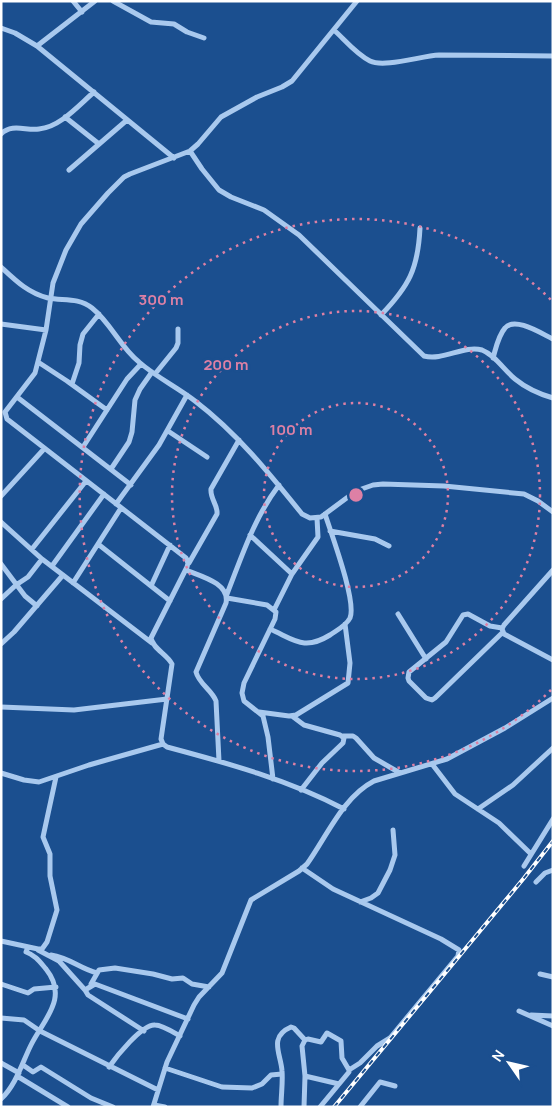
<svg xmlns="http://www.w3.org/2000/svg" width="554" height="1108" viewBox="0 0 554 1108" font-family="Manrope,sans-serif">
<rect width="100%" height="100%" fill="#1b4f8f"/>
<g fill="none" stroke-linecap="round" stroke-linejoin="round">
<path stroke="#a9c9ee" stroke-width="5" d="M73,1L82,12
M113,1L151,22L174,24L187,32L204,38
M1,28L15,33L37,46L174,158
M334,30C345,40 356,54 370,61C384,68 421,56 439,55L553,56
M37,46L95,1
M65,117L99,144
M1,134C12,123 26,131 39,129C60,127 78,106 94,92
M190,151L202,169L219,190L231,197L264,210L299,235L424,356C443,361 464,345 482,350C495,355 504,370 515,379C526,388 539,394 553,398
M69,170L127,120
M1,267C15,280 28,293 48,298C63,301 78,297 92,308C111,323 120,347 139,362C156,377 177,387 195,401C237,433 269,473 302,514L310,518L321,517L356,491L373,485L383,484L444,486L524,494L538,501L553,512
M381,315C409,286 418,269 420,228
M1,324L46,330
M493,358C496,348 498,336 505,328C515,316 542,334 553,339
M38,362L67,381L107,410
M155,374L176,348L178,343V329
M72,384L79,363L80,345L83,334L99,314
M17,397L131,485
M168,431L207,457
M83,447L127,379L141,364
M111,469L129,442L132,432L135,400L140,389L152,372
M1,496L44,449
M116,504L159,445L187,395
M1,522L42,559L152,643
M330,531L375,539L389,546
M250,535L292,574
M98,544L170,601
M32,549L86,481
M189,563L217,514C218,505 210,499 211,489L239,440
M1,564L25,596L37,606
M52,566L104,494
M186,570C200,576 230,583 226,603L196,672C199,684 212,690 216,701L219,761
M553,570L504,625L502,629L504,634L553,660
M73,583L121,508
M151,586L170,545
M227,594C242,556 254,518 279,485
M227,598L267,605L276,612L275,619L244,683L242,693L244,701L263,716L268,737L273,779
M1,599L16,585L28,577L42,559
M274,610L292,574L318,537L317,518
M398,614L426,659
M502,628L490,626L468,614L463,615L446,642L409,672L408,678L409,681L426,698L432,700L435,698L503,632
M270,629C295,640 304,651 330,635C337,630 346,626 350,618C357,602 331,533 325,514
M1,644L14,632L63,575
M1,707L74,710L167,699
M259,712L289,716L296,715L348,683L350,663L345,624
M292,716L304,725L340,735L344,738L343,743L322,763L301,790
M343,736H353L356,738L374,758L400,773
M432,764L455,794L499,823L531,854
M1,773L24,780L39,782L89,765L163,744
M344,809C289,780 227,763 167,747L163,744L161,739L172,664C167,654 153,649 151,638L187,567L188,563L186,558L7,419L5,412L35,373L46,330L53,283L66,250L81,224L108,193L124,177L130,174L190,151L198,144L221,117L257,97L282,87L292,81L357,1
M478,809L513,785L553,748
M524,866L553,819
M302,868L333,889L441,939L459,950L458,956L390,1038L377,1046L360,1063L349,1070
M536,882L545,873L553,870
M360,902L371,898L378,893L390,870L395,855L393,830
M1,941L38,949H42L47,942L57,910L50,876V854L43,837L56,777
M38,950L59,961L85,990
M51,955C70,958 79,968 97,973
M540,974L553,977
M1,984L28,993L34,989L56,987
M91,984L99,970L115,968L153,974L172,979L183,978L192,984L209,987
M519,1011L553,1026
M531,1015L553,1016
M1,1018L24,1020L40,1031L158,1090
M144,1031L88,995L85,990L95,984L188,1019
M1,1063L19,1073
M23,1065L33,1072L41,1067L91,1098L113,1107
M109,1067C116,1057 142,1024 155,1025C162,1025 173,1032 180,1036
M165,1068L222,1087L252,1088L262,1084L271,1075L282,1074
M17,1076L68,1107
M305,1076L339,1084
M1,1099C16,1085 22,1063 31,1045C44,1019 69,998 46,969C40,962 35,955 26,952L28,947
M154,1105L165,1107
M153,1107L167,1062L194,1005L199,997L222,973L251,900L299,871L307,864C327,836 343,797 374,781L447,759L505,728L553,698
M281,1107C281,1095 283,1083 282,1071C281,1054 268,1037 291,1027L294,1028L305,1040
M304,1107L305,1076L302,1046L305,1040L308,1039L321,1042L327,1033L341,1041L342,1058L349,1070V1072L320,1107
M360,1107L380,1082L395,1086"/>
<defs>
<path id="rail" d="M334,1107L524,878L553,841"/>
</defs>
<use href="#rail" stroke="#fff" stroke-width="4"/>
<use href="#rail" stroke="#1b4f8f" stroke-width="2" stroke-dasharray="5.5" stroke-linecap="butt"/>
</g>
<g fill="none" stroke="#dd80a5" stroke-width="2.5" stroke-dasharray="2.5 5">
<circle cx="356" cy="495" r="92"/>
<circle cx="356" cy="495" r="184"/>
<path d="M551 690A276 276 0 1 1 551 300"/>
</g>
<circle cx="356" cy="495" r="8" fill="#dd80a5" stroke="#1b4f8f" stroke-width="2.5"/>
<g font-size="15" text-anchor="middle" font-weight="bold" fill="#dd80a5" stroke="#1b4f8f" stroke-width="5" stroke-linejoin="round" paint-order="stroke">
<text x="161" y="305">300 m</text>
<text x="226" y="370">200 m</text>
<text x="291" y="435">100 m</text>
</g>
<rect width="554" height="1108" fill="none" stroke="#ffffff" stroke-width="5"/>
<g transform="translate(509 1063) rotate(304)" stroke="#1b4f8f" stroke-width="4" paint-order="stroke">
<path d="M0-4L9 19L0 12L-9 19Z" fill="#ffffff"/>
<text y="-8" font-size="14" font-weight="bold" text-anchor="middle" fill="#ffffff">N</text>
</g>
</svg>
